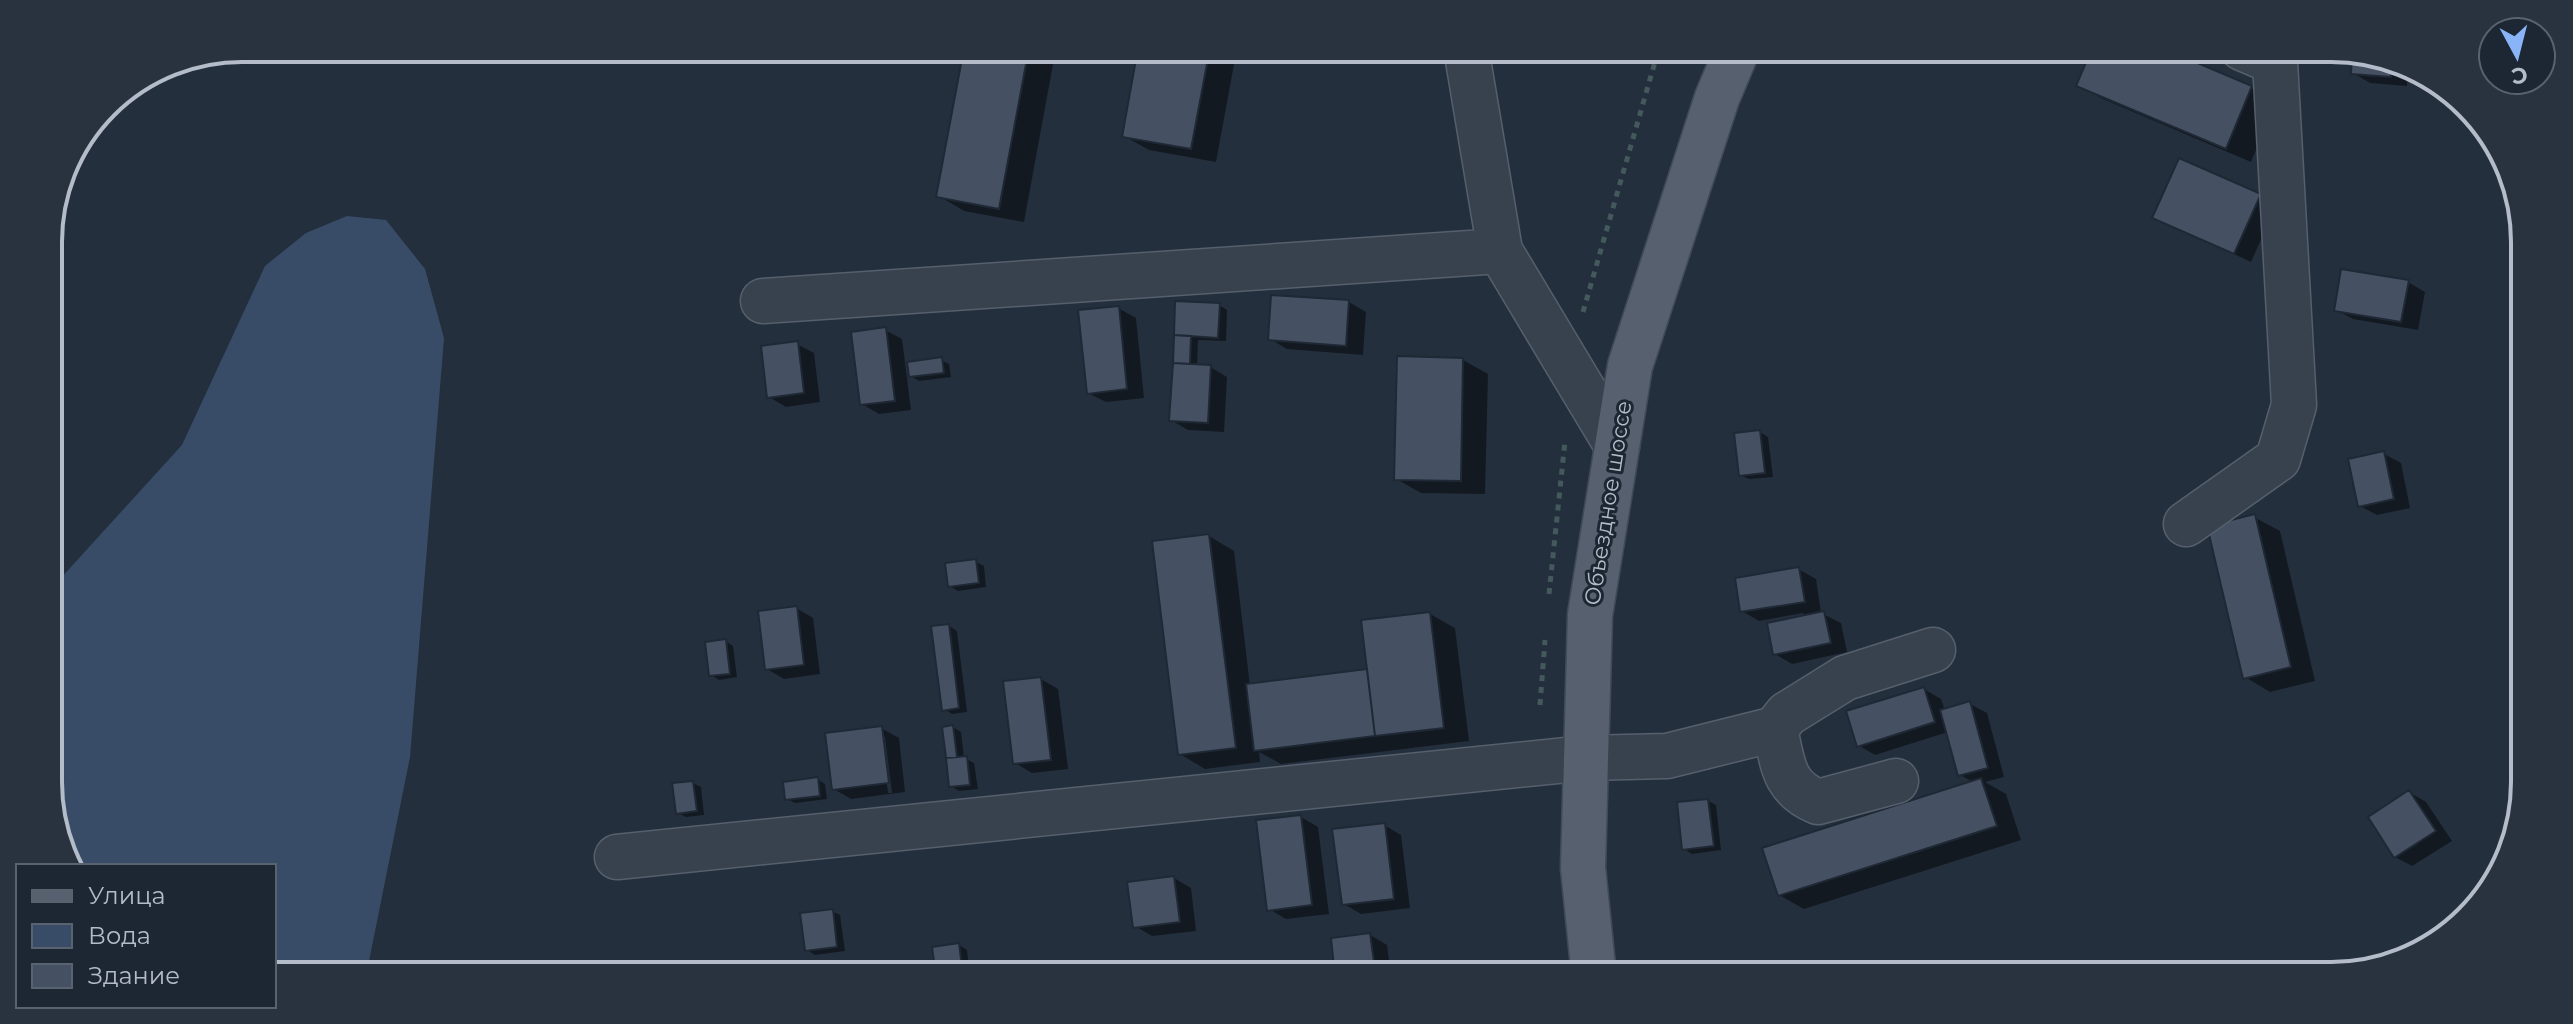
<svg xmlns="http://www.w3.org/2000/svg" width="2573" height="1024" viewBox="0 0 2573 1024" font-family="Montserrat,sans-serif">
<rect width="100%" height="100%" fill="#242f3e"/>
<path fill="#394c67" d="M347,216L386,220L425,269L444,338L410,757L366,976H274V866H74L52,819L50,590L182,445L265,266L306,233Z"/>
<path fill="#0007" fill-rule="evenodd" d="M966,48H1056L1024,222L964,211L939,196Z
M1140,48H1237L1216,162L1149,150L1124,136Z
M2094,48H2157L2251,88L2276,102L2251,162L2103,99L2078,85Z
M2354,52L2394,58L2421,77L2408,69L2407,86L2370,83L2353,73Z
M2260,196L2276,206L2251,262L2155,217Z
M2408,282L2425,292L2418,330L2353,319L2336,310Z
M1349,302L1366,312L1363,355L1287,349L1270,339Z
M1177,303L1219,305L1227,310L1226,341L1198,340L1197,366L1210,367L1227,377L1224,432L1188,430L1171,420Z
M1118,308L1136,318L1144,398L1106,402L1088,393Z
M885,330L902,339L911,410L879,414L862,404Z
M797,344L814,353L820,402L786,407L769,397Z
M941,360L949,364L951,377L919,381L911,376Z
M1463,360L1488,374L1485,494L1421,493L1396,479Z
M1760,432L1768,437L1773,477L1749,479L1740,475Z
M2384,454L2401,463L2410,508L2377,515L2360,506Z
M2254,517L2280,531L2315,681L2270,692L2245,677Z
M1209,536L1234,551L1250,686L1369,671L1430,614L1455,628L1469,741L1281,764L1259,752L1260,762L1205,769L1180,754Z
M976,562L984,566L986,587L958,591L950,586Z
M1798,569L1816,579L1821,613L1841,623L1847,652L1792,664L1775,654L1804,617L1803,613L1759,621L1742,611Z
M796,608L813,618L820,674L784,679L767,669Z
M949,626L957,631L967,712L952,714L944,709Z
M725,641L733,646L737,677L719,680L711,675Z
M1041,679L1058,689L1068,769L1032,773L1015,763Z
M1924,689L1941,699L1945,710L1970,704L1987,713L2004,777L1985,782L2006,794L2021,840L1804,909L1779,895L1973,782L1960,775L1948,732L1875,755L1858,745Z
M953,727L961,732L964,758L974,763L978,789L959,791L951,786Z
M881,728L899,738L905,792L851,799L834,789ZM881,737H885L892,793H888Z
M817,779L825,784L827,799L795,803L787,799Z
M693,783L701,787L704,815L686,817L678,813Z
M2409,792L2426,802L2452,841L2412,866L2395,857Z
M1708,801L1716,805L1721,850L1692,854L1684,849Z
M1301,817L1318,827L1329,914L1286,919L1269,909Z
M1384,825L1401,835L1410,908L1361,914L1344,904Z
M1174,878L1191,888L1196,931L1152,936L1135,926Z
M832,911L840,915L845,951L815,955L807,950Z
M1370,935L1387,945L1391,976H1337Z
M959,945L967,950L970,976H938Z
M1460,965L1468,969L1469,976H1447Z"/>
<path fill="#455162" stroke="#1f2835" stroke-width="2" d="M964,48H1029L999,209L936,197Z
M1138,48H1210L1191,149L1122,137Z
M2092,48H2162L2252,86L2226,149L2076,86Z
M2352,52L2392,58L2391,77L2351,74Z
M2179,158L2261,194L2234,254L2152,218Z
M2341,269L2409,280L2401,322L2334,311Z
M1271,295L1349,300L1346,346L1268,340Z
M1175,301L1220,303L1218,338L1174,335Z
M1119,306L1127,389L1087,394L1078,310Z
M886,327L895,401L860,405L851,332Z
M1174,335L1191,336L1190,364L1173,363Z
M798,341L804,393L767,398L761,346Z
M1397,356L1463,358L1461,481L1394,480Z
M942,357L944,373L909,377L907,362Z
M1173,363L1211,365L1208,423L1169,421Z
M1760,430L1765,473L1739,476L1734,433Z
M2384,451L2394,499L2358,507L2348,459Z
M2255,514L2291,667L2243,679L2207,526Z
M1209,534L1236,748L1178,755L1152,541Z
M976,559L979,583L948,587L945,563Z
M1799,567L1805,602L1740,612L1735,578Z
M797,606L804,665L765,670L758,611Z
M1824,611L1831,643L1773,655L1767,623Z
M1430,612L1444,728L1375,736L1361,620Z
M949,624L959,708L942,711L931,626Z
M726,639L730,674L709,676L705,642Z
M1367,669L1375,736L1254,751L1246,684Z
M1041,677L1051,760L1013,764L1003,681Z
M1924,687L1935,722L1857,747L1846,711Z
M1970,701L1988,768L1958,776L1940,710Z
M953,725L957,757L946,758L942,727Z
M882,726L889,783L832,790L825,733Z
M967,756L970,785L949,787L946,758Z
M818,777L820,796L785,800L783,782Z
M1981,778L1997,826L1778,896L1762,848Z
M693,781L697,811L676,814L672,783Z
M2409,790L2436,831L2394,858L2368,817Z
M1708,799L1714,846L1682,850L1677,802Z
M1301,815L1312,905L1267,911L1256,820Z
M1385,823L1394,899L1342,905L1332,829Z
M1174,876L1180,922L1133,928L1127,882Z
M833,909L837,947L805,951L800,913Z
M1370,933L1376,976H1335L1331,938Z
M959,943L963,976H936L932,947Z
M1460,963L1462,976H1445L1444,965Z"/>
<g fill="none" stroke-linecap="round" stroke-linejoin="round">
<defs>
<path id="minor" d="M1466,48L1500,251
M763,301L1500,251L1617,446
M2186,524L2278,459L2294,405L2275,62L2242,48
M1896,781L1818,802C1782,787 1783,763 1775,729L1787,714L1845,678L1933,650
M617,857L1586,758L1667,756L1775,729"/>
<path id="major" d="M1594,976L1583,868L1590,615L1630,366L1717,98L1738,48"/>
</defs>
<use href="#minor" stroke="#565f6c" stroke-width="47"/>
<use href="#major" stroke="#414a57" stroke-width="47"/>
<path stroke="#44595c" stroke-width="5" stroke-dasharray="6 6" stroke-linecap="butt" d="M1583,312L1659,48
M1549,594L1565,441
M1540,705L1545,640"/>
<use href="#minor" stroke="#38414e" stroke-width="44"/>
<use href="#major" stroke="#56606e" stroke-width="44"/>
</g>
<g text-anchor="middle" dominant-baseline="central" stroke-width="6" stroke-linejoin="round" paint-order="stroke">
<g font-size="22" fill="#b4bcc9" stroke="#1d2633">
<text transform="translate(1608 503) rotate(-81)">Объездное шоссе</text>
</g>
</g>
<path d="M0 0H2573V1024H0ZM242 62H2331A180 180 0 0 1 2511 242V782A180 180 0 0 1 2331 962H242A180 180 0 0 1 62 782V242A180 180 0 0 1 242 62Z" fill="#29323f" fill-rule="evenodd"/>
<path fill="none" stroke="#b4bcc9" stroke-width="4" d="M242 62H2331A180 180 0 0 1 2511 242V782A180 180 0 0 1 2331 962H242A180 180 0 0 1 62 782V242A180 180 0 0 1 242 62Z"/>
<rect x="16" y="864" width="260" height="144" fill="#1d2633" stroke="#59626f" stroke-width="2"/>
<rect x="32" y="890" width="40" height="12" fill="#56606e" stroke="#59626f" stroke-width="2"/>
<text x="88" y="904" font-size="24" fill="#b4bcc9">Улица</text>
<rect x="32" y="924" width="40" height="24" fill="#394c67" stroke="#59626f" stroke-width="2"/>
<text x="88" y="944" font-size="24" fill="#b4bcc9">Вода</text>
<rect x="32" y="964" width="40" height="24" fill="#455162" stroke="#59626f" stroke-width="2"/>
<text x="88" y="984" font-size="24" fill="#b4bcc9">Здание</text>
<g transform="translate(2517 56) rotate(173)"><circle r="38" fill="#1d2633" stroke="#59626f" stroke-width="2"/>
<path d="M0-6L14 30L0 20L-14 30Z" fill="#8ab4f8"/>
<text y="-12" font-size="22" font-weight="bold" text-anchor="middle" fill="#b4bcc9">С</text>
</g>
</svg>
